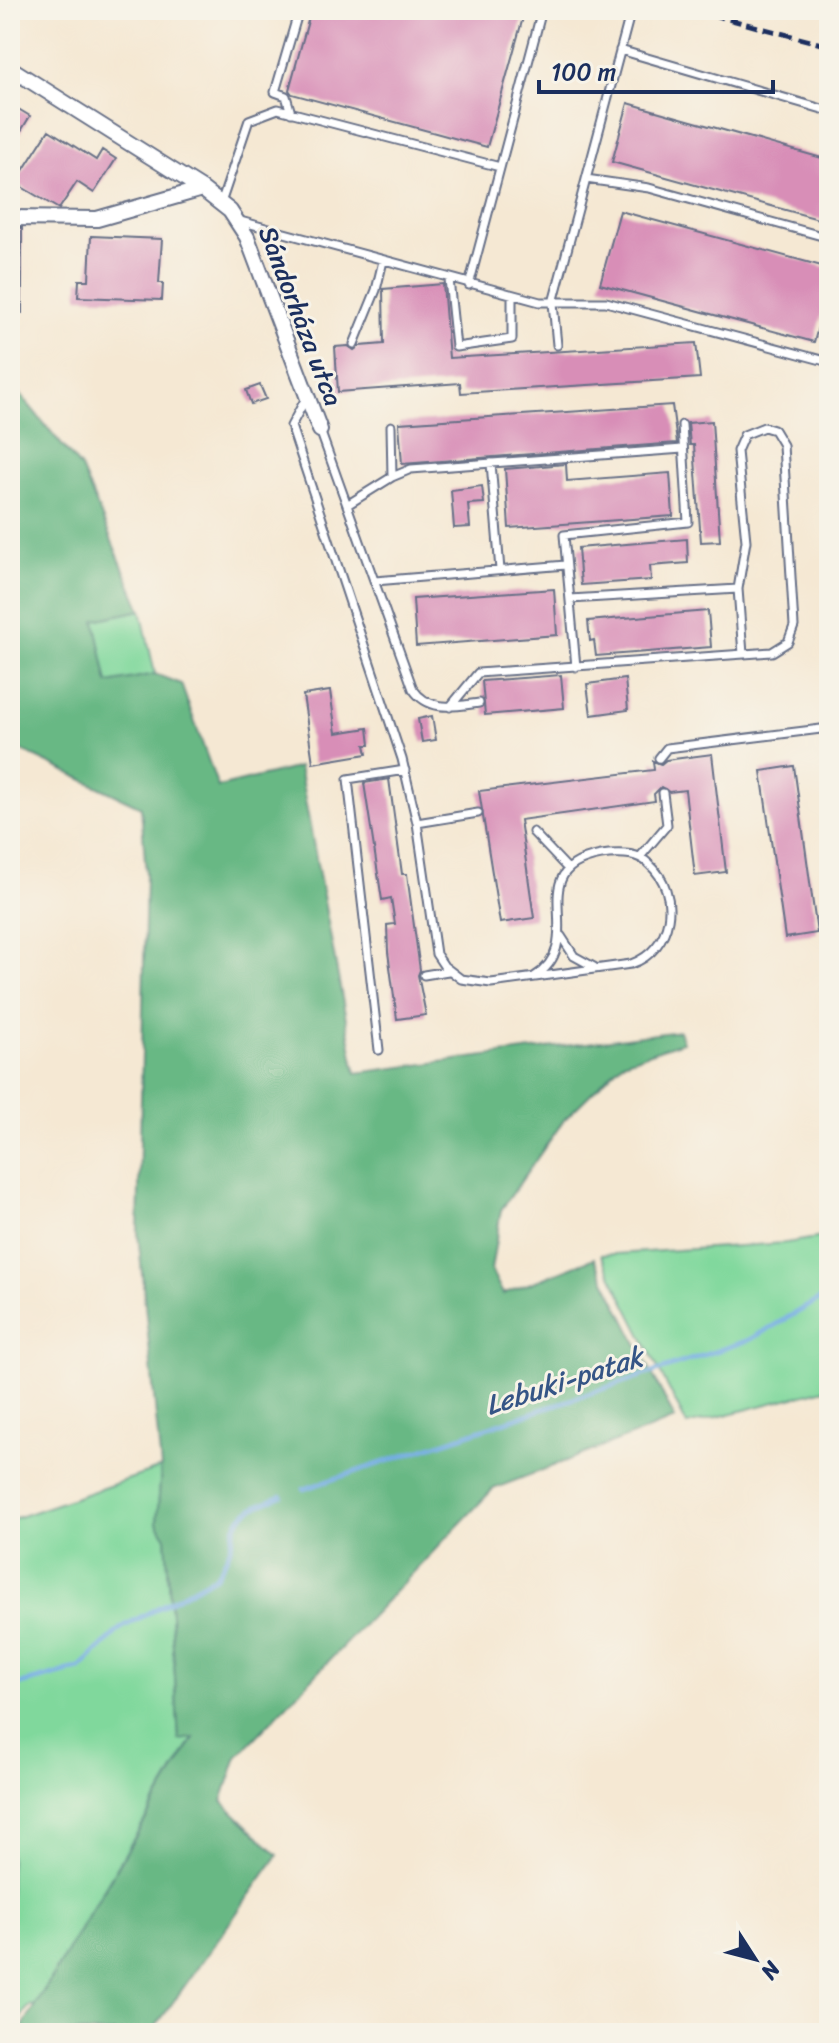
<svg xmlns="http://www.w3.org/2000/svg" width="839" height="2043" viewBox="0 0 839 2043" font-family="Sriracha,sans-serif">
<rect width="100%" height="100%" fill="#f7f3e8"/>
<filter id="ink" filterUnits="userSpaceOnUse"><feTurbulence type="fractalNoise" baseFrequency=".0125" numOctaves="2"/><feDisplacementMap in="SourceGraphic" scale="16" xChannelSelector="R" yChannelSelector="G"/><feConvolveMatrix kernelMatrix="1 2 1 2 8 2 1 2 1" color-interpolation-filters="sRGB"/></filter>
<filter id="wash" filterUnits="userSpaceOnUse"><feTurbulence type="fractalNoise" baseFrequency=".006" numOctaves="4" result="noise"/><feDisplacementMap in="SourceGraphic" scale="32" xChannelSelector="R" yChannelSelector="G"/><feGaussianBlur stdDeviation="1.8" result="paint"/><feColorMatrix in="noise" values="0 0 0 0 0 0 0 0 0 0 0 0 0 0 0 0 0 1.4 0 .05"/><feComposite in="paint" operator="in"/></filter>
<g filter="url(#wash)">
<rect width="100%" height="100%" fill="#f5e8d3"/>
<path fill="#80d89c" stroke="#4e847d" stroke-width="2" d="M141,610L155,674L108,684L94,620Z
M829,1236V1388L687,1425L601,1255L786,1243Z
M161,1468L157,1523L166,1537L179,1740L194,1737L35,2005L29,2006L10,2033V1520Z"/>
<path fill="#68b884" stroke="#427471" stroke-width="2" d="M14,387L81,468L141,610L95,620L108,683L155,674L181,684L218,787L299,767L356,1073L679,1031L683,1042L623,1062L564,1120L501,1210L491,1270L503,1294L594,1258L675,1419L493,1489L237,1757L222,1801L278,1855L151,2033H19L194,1738L179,1740L166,1537L157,1523L161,1468L138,1233L146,874L141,807L10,745V388Z"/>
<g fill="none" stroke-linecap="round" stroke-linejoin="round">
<path stroke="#73ade3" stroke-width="5" d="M304,1489L749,1340L829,1294
M10,1687L80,1668L121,1628L216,1576C248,1530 214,1519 282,1496"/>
</g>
<g id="blocks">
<path fill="#d88eb7" d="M311,10H508L524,14L487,147L292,94L289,90Z
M628,103L829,160V222L612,162Z
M10,104L30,116L10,149Z
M49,130L96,160L102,150L116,159L94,193L77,182L59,209L15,183Z
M620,211L829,268V288L814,342L600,284Z
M10,228H22V313L10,312Z
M91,236L162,239L159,283H163L162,300L78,297L79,280H89Z
M443,284L449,358L696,343L700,378L461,393L460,383L338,392L335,347L348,346L354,350L360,346L384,344L383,289Z
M260,385L266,399L251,404L246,390Z
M672,405L677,443L402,464L399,423Z
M712,421L720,541L701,542L694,445H690L688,423Z
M566,464L567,481L670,473L673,516L509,528L505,469Z
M482,486L484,503L468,504L470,527L454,528L451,490Z
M687,539L688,563L650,566L651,580L581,585L578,548Z
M554,589L557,635L416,646L413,599Z
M708,611L711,647L596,656L594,640L590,641L588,621Z
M561,675L564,708L485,715L482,681Z
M625,679L628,710L591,715L587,684Z
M330,691L336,733L368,728L370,745H365L367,754L313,763L303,695Z
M432,716L436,740L422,742L418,719Z
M712,754L726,872L695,876L685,790L669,792L661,787L654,794L655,801L520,820L534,918L500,923L479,791L654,770L653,761L661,764L666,760Z
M794,766L817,933L785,938L761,771Z
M389,779L402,874H407L420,970L418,975L426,1015L397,1019L388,952L387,925L395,924L391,898L382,900L364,783Z"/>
</g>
</g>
<g filter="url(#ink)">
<use href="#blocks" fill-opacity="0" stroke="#677087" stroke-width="2"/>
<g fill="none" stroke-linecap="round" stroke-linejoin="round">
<defs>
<path id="lane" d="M620,50L829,111
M291,113L286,96L275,92L299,10
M586,179L649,188L829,238
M221,203L249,120L278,109L500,167
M240,221L540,302H606L829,362
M449,279L456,347L512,339V295
M469,285L542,10
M354,344L376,290L383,261
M557,345L553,303L629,18
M306,398L291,426L402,759L417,823L436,954L444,966L461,979L491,983L631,964C673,950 682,893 649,864C638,853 623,853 609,854C513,865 594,940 534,977
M391,426L392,477
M320,430L413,689C429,713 456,706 479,703
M491,463L500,570
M347,505L392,477L411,469L683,449
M375,581L566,565
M570,599L738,589
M576,667L564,535L688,522L682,425
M450,707L478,673L772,652L788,642L794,626L783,445L774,430L764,427L744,435L737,451L746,541L738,589L743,654
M659,758L667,748L829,728
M417,823L478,813
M533,832L568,869
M640,857L667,825L663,793
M561,936L574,956L594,967
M424,975L448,971
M379,1050L348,779L405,770"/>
<path id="street" d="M10,68L202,189L230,211L247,237L320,430
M10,218L97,219L202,189"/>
</defs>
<use href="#lane" stroke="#677087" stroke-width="11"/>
<use href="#street" stroke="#677087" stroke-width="18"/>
<use href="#lane" stroke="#fff" stroke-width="7"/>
<use href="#street" stroke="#fff" stroke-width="14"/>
<path stroke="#1b2f5e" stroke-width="5" stroke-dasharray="12 6" stroke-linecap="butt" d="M694,10L829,46"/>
</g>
</g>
<g text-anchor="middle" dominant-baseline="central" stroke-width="6" stroke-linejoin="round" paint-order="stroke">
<g font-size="26" fill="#1b2f5e" stroke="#f7f3e8">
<text transform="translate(301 316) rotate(69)">Sándorháza utca</text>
</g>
<g font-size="28" font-style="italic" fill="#355586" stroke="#f7f3e8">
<text transform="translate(564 1381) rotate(-18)">Lebuki-patak</text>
</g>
</g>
<rect width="839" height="2043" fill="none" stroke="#f7f3e8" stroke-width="40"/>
<g transform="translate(755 1959) rotate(126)" stroke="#f7f3e8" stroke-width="6" paint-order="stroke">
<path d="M0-6L14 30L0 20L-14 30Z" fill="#1b2f5e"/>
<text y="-12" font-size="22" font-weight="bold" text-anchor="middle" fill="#1b2f5e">N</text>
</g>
<path d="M539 80v12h234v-12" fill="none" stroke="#1b2f5e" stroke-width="4"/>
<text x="551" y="80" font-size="24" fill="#1b2f5e" stroke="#f7f3e8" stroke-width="6" paint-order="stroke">100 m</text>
</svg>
